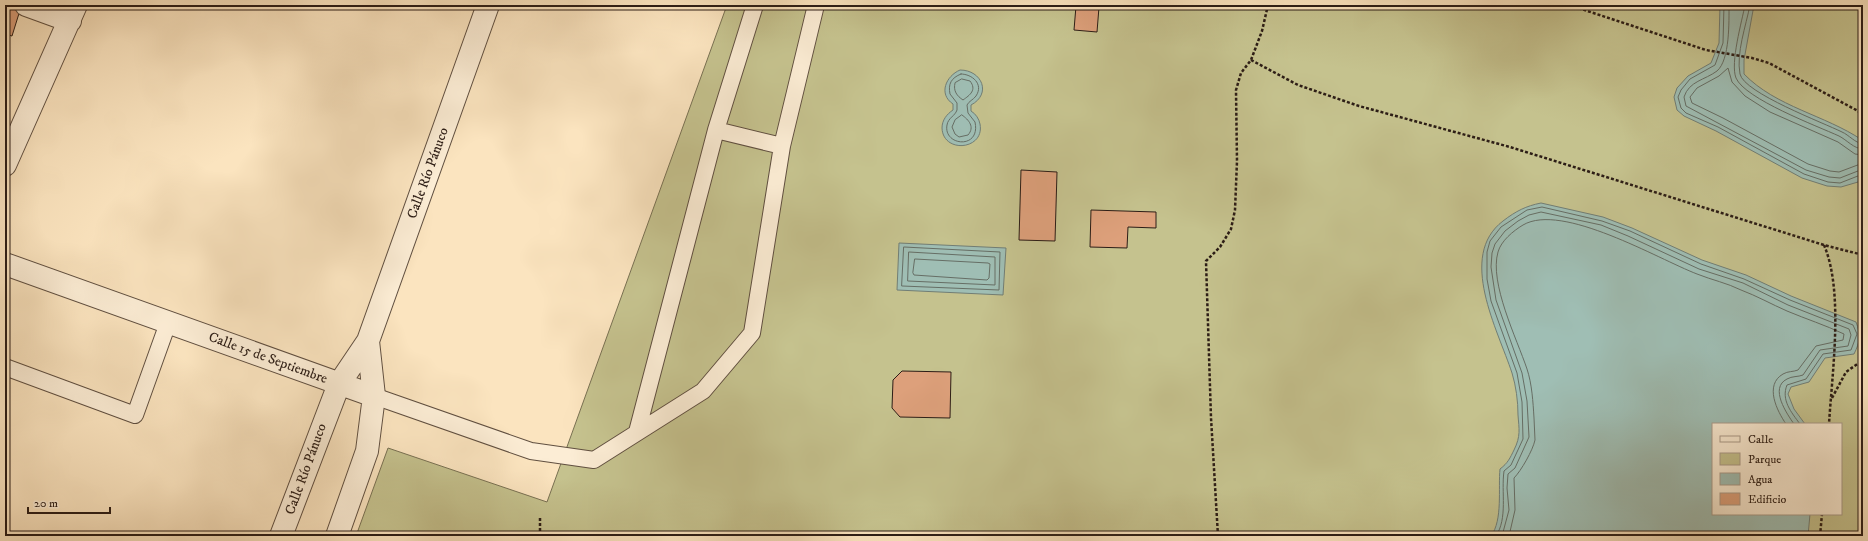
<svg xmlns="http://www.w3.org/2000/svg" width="1868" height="541" viewBox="0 0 1868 541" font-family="'IM FELL DW Pica',serif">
<rect width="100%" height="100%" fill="#fbe4bf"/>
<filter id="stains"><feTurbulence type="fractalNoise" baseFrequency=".005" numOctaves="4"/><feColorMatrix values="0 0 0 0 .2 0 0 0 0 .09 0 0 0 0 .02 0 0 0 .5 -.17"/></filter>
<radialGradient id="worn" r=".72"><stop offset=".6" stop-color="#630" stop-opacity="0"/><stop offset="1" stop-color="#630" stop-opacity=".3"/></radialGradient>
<path fill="#c5c28e" stroke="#787052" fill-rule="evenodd" d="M727,5H1863V536H356L388,448L547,502ZM1713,424H1841V514H1713Z"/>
<path fill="#9fbeb4" stroke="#717e75" d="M1720,5H1754L1744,60V74C1776,107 1825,115 1862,140L1863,176L1858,182L1841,187L1827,186L1802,178L1716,131L1684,116L1677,110L1674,97L1677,88L1688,76L1711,63L1719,43Z
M960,70C982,70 992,94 971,105V111C976,114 979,119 980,124C985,150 943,154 942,128C942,120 947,114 953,110V104C938,94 946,76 960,70Z
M1541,203L1603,217L1632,228L1702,260L1746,275L1791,296L1856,322C1861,335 1860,342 1854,354L1825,358L1809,382L1791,387L1788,394L1794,409L1805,424H1713V514H1810L1808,536H1491C1503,520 1498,488 1500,469C1508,463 1510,458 1514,450C1521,436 1519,429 1518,415C1518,401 1516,386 1512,373C1498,330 1457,256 1503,221C1516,211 1526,206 1541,203Z
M899,243L1006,248L1003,295L897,290Z"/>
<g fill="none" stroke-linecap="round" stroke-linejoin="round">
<path stroke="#666e65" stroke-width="1" d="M1724,5L1723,43L1715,65L1690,79L1681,90L1678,97L1681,108L1686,113L1718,127L1804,174L1828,182L1840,183L1863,174
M1729,5C1729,21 1730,60 1717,71C1705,80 1689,81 1684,97L1686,106L1806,170L1829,177L1840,178L1863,169
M1745,5C1742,21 1730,63 1736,78C1745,99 1817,126 1839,136C1847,140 1854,149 1863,149
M1750,5C1746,26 1736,53 1740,74C1744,93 1824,123 1842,132C1849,135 1855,143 1863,144
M961,74C972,74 984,84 976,96C973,100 969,101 967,105L968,113L975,122C981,150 943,146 947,125C948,118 955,116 957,110V103L950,94C948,84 951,78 961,74Z
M962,79L970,81C977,90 970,95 963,100C957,96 953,91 955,83Z
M962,115C969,120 975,127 968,135L959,137L955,134L952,127L955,120Z
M1863,155L1855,154L1838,142L1770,112L1745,96L1732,82L1728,68L1719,76L1697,88L1690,97L1692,103L1723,118L1808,164L1830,171L1839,172L1863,163
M904,247L1000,252L999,290L902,286Z
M909,252L995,257V285L908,281Z
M915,259L988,263L990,264L989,278L987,280L914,275L913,273Z
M1496,536C1508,518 1501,492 1504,471L1511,465L1523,439L1522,402L1517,373L1491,301L1487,279V252L1490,241L1501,227L1527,210L1542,207L1602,221L1630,231L1701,264L1744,279L1790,300L1853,325L1857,334L1851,350L1823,354L1806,379L1787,385C1781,400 1791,412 1800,424
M1502,536L1509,510L1507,488L1508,474L1515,468L1529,437L1527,401L1522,373L1496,300L1491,267L1492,253L1495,244L1505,231L1518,221L1529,215L1541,212L1601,225L1628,236L1699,269L1743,283L1788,305L1849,329L1851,335L1848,346L1820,350L1803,375C1798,377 1792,376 1787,379C1769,388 1787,414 1794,424
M1509,536L1515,510L1514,478C1521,471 1533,450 1535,440C1535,433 1534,425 1534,418C1533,402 1532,384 1527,369C1517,339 1489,283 1498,252C1501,241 1513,231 1523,225C1562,202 1658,259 1697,274C1712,280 1727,283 1741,290C1757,296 1771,304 1787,311C1806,319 1825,325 1844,334L1843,340L1816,346L1798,370C1793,372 1788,371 1783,374C1764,385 1777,411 1786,424"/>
</g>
<path fill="#dda07b" stroke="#2c1d16" d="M5,5L21,7L12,36L5,34Z
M1076,6L1099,7L1097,32L1074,30Z
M1021,170L1057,172L1055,241L1019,240Z
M1091,210L1156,212V228L1128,227L1127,248L1090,247Z
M902,371L951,372L950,418L900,417L892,408L893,380Z"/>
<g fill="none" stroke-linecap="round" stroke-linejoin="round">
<defs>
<path id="service" d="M716,130L782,146
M5,367L135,415L168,323
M374,396L531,451L594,460L703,391L752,333L782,146L816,5
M637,432L716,130L755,5"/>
<path id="minor" d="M26,5L70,21
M5,165L76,5"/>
<path id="tertiary" d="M5,264L374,396
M281,536L339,384L368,341L488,5
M337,536L367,451L374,396L368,341"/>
</defs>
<use href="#service" stroke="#604f40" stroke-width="18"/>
<use href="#minor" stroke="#604f40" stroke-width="24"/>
<use href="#tertiary" stroke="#604f40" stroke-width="24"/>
<path stroke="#2c1d16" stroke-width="2.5" stroke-dasharray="3 2" stroke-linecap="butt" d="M1569,5L1706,50L1752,58L1769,63L1858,111L1863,116
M1859,5L1863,15
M1251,60L1298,85L1359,106L1510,147L1824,245L1863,255
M1824,245C1844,292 1832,373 1829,424
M1832,398L1846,372L1863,360
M540,536V517
M1218,536L1211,418L1206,261L1220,247L1231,229L1235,210L1237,161L1236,90L1241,73L1251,60L1262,31L1268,5
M1820,536L1822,514"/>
<use href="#service" stroke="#fcedd5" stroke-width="16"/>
<use href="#minor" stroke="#fcedd5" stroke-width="22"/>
<use href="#tertiary" stroke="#fcedd5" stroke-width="22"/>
</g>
<g text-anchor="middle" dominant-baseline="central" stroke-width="3" stroke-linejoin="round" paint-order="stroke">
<g font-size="14" fill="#2c1d16" stroke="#fcedd5">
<text transform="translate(428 173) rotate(-70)">Calle Río Pánuco</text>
<text transform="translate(268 358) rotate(20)">Calle 15 de Septiembre</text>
<text transform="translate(306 469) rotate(-70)">Calle Río Pánuco</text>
</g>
</g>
<rect width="1868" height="541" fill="none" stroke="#fbe4bf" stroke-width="20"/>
<rect x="6" y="6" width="1856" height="529" fill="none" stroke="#2c1d16" stroke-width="2"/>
<rect x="10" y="10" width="1848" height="521" fill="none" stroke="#2c1d16"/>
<rect x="1712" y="423" width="130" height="92" fill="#fcedd5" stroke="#a99a89"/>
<rect x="1720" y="436" width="20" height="6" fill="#fcedd5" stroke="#a99a89"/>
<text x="1748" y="443" font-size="12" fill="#2c1d16">Calle</text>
<rect x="1720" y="453" width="20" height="12" fill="#c5c28e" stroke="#a99a89"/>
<text x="1748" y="463" font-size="12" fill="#2c1d16">Parque</text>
<rect x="1720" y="473" width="20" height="12" fill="#9fbeb4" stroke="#a99a89"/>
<text x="1748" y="483" font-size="12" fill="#2c1d16">Agua</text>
<rect x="1720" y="493" width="20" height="12" fill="#dda07b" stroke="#a99a89"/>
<text x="1748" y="503" font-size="12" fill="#2c1d16">Edificio</text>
<path d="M28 507v6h82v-6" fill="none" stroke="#2c1d16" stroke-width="2"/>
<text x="34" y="507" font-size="12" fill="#2c1d16" stroke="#fcedd5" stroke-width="3" paint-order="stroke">20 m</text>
<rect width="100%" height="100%" filter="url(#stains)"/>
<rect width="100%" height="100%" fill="url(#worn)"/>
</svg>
